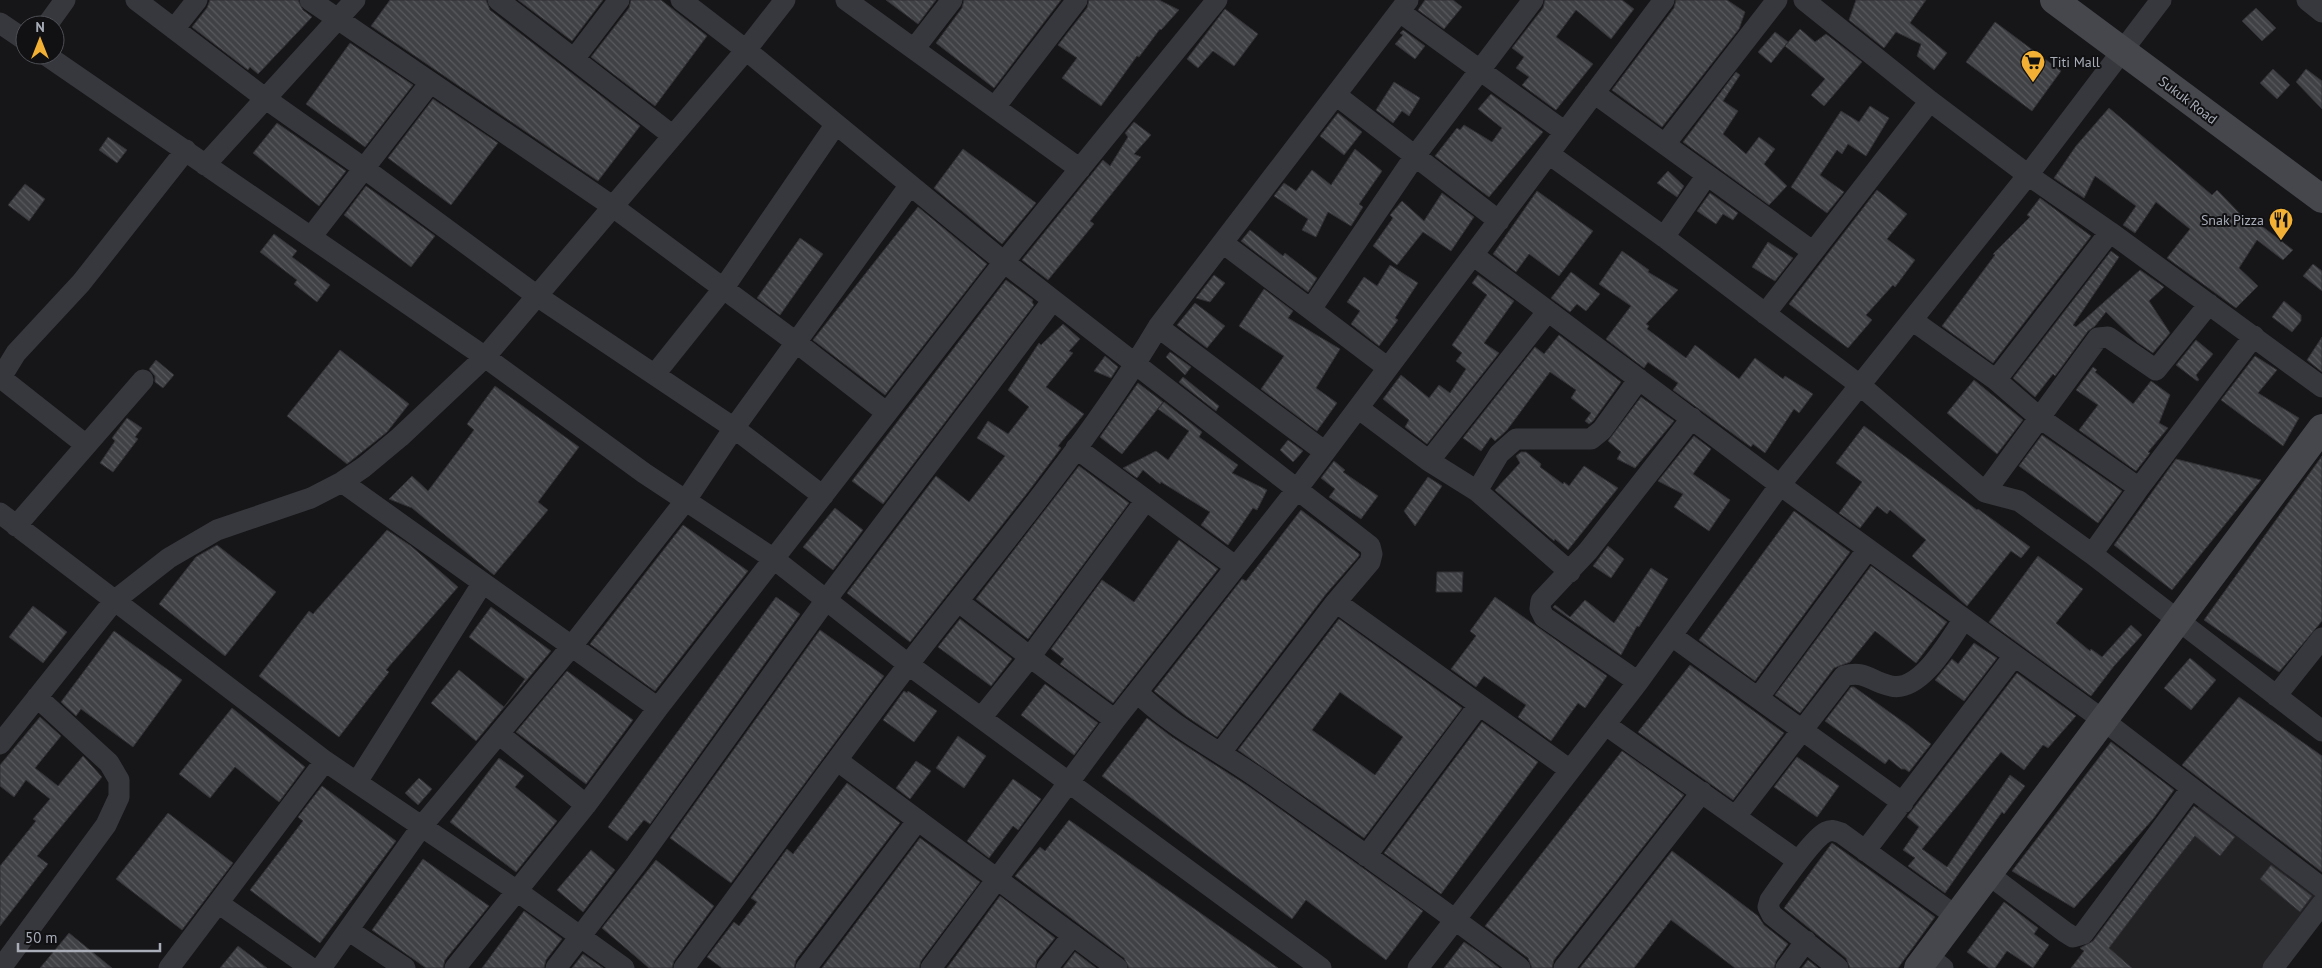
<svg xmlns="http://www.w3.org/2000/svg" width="2322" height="968" viewBox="0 0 2322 968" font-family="'PT Sans',sans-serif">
<defs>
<pattern id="building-back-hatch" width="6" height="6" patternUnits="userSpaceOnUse" patternTransform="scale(1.25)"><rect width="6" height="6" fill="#404145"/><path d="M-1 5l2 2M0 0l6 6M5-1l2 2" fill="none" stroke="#595a5e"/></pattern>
</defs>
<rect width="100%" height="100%" fill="#161618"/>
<path fill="#222225" d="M2200,804L2320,898L2265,968H2098L2081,955Z"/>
<path fill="url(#building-back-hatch)" stroke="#303034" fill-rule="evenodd" d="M210,0H298L303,10L312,17L258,74L250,67L248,70L192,27L207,8Z
M390,0H486L490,10L640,126L598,181L371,26Z
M518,0H603L572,41Z
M631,0H661L707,36L655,106L591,57L629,8Z
M886,0H936L918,24Z
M964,0H1061L994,88L936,43L962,8Z
M1089,0H1159L1179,10L1161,30L1160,29L1139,57L1137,56L1101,106L1062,78L1077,58L1058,45L1087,8Z
M1425,0H1453L1462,7L1444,29L1418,10Z
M1545,0H1622L1634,9L1611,39L1576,10L1556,37L1593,64L1556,110L1522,85L1529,77L1516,68L1524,57L1512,48L1543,8Z
M1676,0H1727L1745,12L1739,29L1662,127L1612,90L1674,8Z
M1856,0H1926L1910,23L1947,53L1934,70L1917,56L1921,44L1896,32L1884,48L1849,20Z
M2256,8L2276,28L2262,41L2242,21Z
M1225,9L1258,34L1234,66L1213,51L1198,68L1187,59Z
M1995,22L2061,71L2032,111L1966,62Z
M1800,29L1815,42L1826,34L1862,62L1824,106L1811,95L1825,79L1785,46Z
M1403,30L1425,46L1415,59L1395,44L1403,35L1400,33Z
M1775,32L1788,42L1771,63L1758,52Z
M350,43L413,85L365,147L306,104Z
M2273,69L2290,85L2277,99L2260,83Z
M2306,69L2322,81V109L2296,82Z
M1736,72L1740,75L1723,101L1738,111L1723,134L1746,154L1759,137L1775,149L1764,164L1787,186L1769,205L1683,142Z
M1394,82L1420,98L1409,116L1402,111L1393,123L1376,110Z
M1491,94L1543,132L1489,197L1435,156L1457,128L1460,130L1464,125L1492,142L1502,128L1478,109Z
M433,99L498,143L451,205L388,158Z
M1870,106L1889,118L1866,156L1848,144L1842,154L1837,150L1820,175L1844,192L1827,213L1791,187L1841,111L1859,122Z
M2109,108L2212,195L2217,190L2247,221L2250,217L2293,250L2283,260L2257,240L2239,268L2258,286L2236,308L2167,258L2190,229L2156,202L2135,233L2123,225L2136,206L2095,176L2084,198L2054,178L2076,146Z
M1338,113L1362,132L1344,155L1320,136Z
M1134,122L1151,135L1134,154L1141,157L1090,221L1094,224L1048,280L1022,260L1103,160L1110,166L1128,137L1125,133Z
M277,123L346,171L319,206L253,153Z
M108,137L127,150L117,163L99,150Z
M963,149L1036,203L1002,244L934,188Z
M1355,149L1382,171L1359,204L1363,207L1351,226L1328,212L1316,237L1302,230L1308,219L1274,196L1284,183L1296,191L1312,170L1331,185Z
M1668,171L1684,186L1677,197L1657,183Z
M25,184L45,199L29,221L8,205Z
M366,186L435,236L411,267L344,215Z
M1877,190L1907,214L1887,239L1915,260L1895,287L1893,285L1866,315L1872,320L1848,348L1789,304Z
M1537,191L1593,231L1559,276L1529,254L1516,272L1493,254Z
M1442,193L1474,217L1451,251L1423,232L1397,265L1373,246L1393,218L1390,215L1402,201L1424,221Z
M1710,193L1738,213L1733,220L1723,214L1716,224L1697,211Z
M2040,198L2091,236L1993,363L1942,326L1995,255L1993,254L2030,217L2027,215Z
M918,207L987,264L885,395L813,340Z
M1250,230L1283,256L1285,253L1317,278L1308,292L1241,241Z
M274,234L297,251L292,257L330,285L317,302L294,284L297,280L260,252Z
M800,238L823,254L780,315L757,298Z
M1768,242L1793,258L1775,281L1752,267Z
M1622,251L1649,270L1648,272L1678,290L1646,324L1649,326L1647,329L1686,358L1695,345L1739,379L1755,358L1783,379L1785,376L1813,394L1799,413L1794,409L1765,453L1753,444L1751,447L1673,390L1678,383L1648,362L1644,368L1606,339L1631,306L1599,284Z
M2111,251L2119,257L2073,325L2076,327L2140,270L2164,287L2149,301L2170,333L2153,353L2137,342L2106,312L2095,326L2088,331L2055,376L2053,374L2035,397L2013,378Z
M2313,264L2322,271V291L2303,276Z
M1390,265L1418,283L1395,318L1398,320L1379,346L1351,324L1360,311L1347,302L1364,277L1377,286Z
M1571,272L1600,294L1586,311L1577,304L1570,312L1551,298Z
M1214,275L1225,283L1210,302L1196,298Z
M1478,275L1514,301L1484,343L1499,353L1427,444L1405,427L1409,420L1383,399L1401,375L1429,398L1439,385L1450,393L1466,369L1456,361L1462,353L1452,345L1487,295L1472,283Z
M1006,280L1033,300L1032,302L1034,305L883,504L852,481Z
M1264,289L1293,311L1288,318L1340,349L1316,388L1337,403L1317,431L1261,389L1284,356L1239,326Z
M2284,301L2301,315V321L2292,332L2272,317Z
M1195,303L1225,326L1207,348L1177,325Z
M1063,324L1080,339L1069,351L1073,353L1046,387L1084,414L1058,446L1061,448L1028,492L910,642L847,593L936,476L969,502L1005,456L977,438L988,421L1008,434L1029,407L1008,390L1039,343L1041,345Z
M1559,335L1621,382L1593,421L1589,424L1585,421L1591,413L1571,398L1576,390L1550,372L1507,430L1495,441L1491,437L1481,451L1463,438L1535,347L1544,354Z
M2322,337V372L2307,360Z
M2196,340L2213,354L2196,375L2199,380L2197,381L2176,365Z
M340,350L409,404L387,432L347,464L287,416Z
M1170,352L1191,367L1185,375L1166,357Z
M1105,356L1118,367L1111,378L1094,371Z
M2255,356L2277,370L2258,393L2299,418L2283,446L2221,400Z
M156,360L174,375L163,388L155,382V376L149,369Z
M2093,367L2097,370L2095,372L2133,404L2151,381L2170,395L2159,423L2168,428L2148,452L2150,453L2136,471L2079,430L2098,405L2076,390Z
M1183,377L1219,406L1216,411L1179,382Z
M1974,380L2023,420L1997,454L1947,413Z
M1138,383L1163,402L1122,454L1100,437Z
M495,386L579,447L538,502L548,510L494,575L412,508L389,499L412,476L428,491L474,430L467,424Z
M1641,397L1674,421L1635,468L1617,459L1621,452L1608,441Z
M1164,402L1202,432L1199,437L1238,465L1232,473L1267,490L1257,510L1253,508L1228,545L1201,525L1210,512L1161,482L1160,484L1143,470L1137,478L1123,468L1156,451L1168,460L1189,431L1158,409Z
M127,418L142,428L135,437L138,439L113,472L100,463L115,441L112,438Z
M1864,426L1977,510L1978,509L2030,547L2021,558L2011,551L1967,606L1912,556L1926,540L1890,510L1887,514L1877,506L1860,528L1839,513L1862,482L1836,463Z
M2042,435L2122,491L2098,523L2019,466Z
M1694,436L1711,449L1693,474L1730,500L1709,531L1674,507L1683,494L1658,481Z
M1288,440L1303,451L1293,462L1280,450Z
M1521,452H1526L1541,464L1540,467L1563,484L1564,482L1569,486L1584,466L1618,488L1568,550L1555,539L1554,541L1495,490L1520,463L1516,456Z
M2322,456V621L2279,672L2204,620Z
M2176,459L2261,480L2172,590L2114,545Z
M1334,461L1345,470L1343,472L1378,496L1361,519L1329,497L1335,489L1321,478Z
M1079,466L1129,503L1028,639L976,599Z
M1428,477L1442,486L1415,526L1404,511Z
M835,508L863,530L833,570L803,547Z
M1301,510L1359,554V556L1326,594L1217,737L1186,716L1154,691L1242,579L1246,581Z
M1794,511L1850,552L1755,681L1699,640Z
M683,525L748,571L655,691L590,644Z
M387,530L411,546L458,587L386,670L389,672L339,737L259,676L309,611L313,614Z
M1179,540L1218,569L1113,703L1060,664L1064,659L1051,649L1102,580L1134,602Z
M217,545L276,592L225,656L159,604L196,557Z
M1608,546L1624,559L1611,578L1593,566Z
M2038,556L2083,589L2056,623L2090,651L2091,649L2102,657L2131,625L2142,635L2114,666L2091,696L1989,622Z
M1871,566L1947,622L1916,663L1875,631L1850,662L1834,668L1800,713L1775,695Z
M1651,568L1668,579L1639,627L1637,626L1621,655L1553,607L1555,605L1570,617L1585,600L1614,623Z
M1437,572H1463L1462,592H1436Z
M776,597L800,614L650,824L644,820L627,841L608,827Z
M1495,597L1607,676L1585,708L1578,703L1551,741L1518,717L1526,705L1484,676L1476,687L1451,669L1476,636L1470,631Z
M33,606L67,632L43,663L9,637Z
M491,607L551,651L476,741L431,703L459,670L504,707L525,679L469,637Z
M960,619L1012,659L991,686L938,647Z
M1339,619L1462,708L1364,838L1238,750ZM1340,692L1403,737L1375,775L1312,730Z
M820,630L884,676L731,883L670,838Z
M114,631L182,680L133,747L81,709L76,716L61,702Z
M1974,643L1997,658L1964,701L1935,680L1952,659L1958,664Z
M2190,658L2216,680L2191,710L2164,688Z
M1690,665L1784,733L1733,800L1638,732Z
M567,671L633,720L586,784L516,732Z
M2017,673L2076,716L2048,748L2043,745L2024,770L2001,752L1922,849L1947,867L2010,775L2025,786L2004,814L2002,812L1945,893L1908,866L1915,858L1903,850L1919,827L1907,817Z
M1045,684L1098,723L1074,755L1021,715Z
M1851,687H1854L1909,726L1931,744L1909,772L1905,769H1901L1889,759L1885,764L1825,721Z
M904,691L907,693L908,691L937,711L914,742L883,720Z
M2239,697L2322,756V872L2182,765Z
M232,708L305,767L279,802L235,767L210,798L179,774Z
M40,717L61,736L35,768L58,786L83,756L102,777L37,856L48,864L0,926V866L36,821L33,819L50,799L26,780L14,797L0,786V765Z
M1147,718L1172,737L1248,786L1423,911L1386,960L1306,900L1292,919L1102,776Z
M1482,722L1538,762L1441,894L1384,853Z
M958,736L986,756L964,788L936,768Z
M2111,742L2174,790L2153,819L2074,908L2012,871Z
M1622,751L1684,795L1554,960L1552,968H1532L1528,958L1485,926Z
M1797,757L1839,786L1817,817L1774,787Z
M499,758L524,776L515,787L557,821L516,872L450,822Z
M916,761L931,771L910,799L896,788Z
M419,778L432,789L418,805L405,793Z
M1013,779L1041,799L1018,830L1013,826L989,858L967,841Z
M847,783L900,823L796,960L794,968H722L707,957L734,922L739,926L757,902L751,898L787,849L793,854Z
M322,786L396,841L320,943L250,890L303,821L298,817Z
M2194,806L2235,837L2220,856L2195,836L2152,891L2109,948L2132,968H2071L2084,951L2080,948L2093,941Z
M168,813L233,863L182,930L116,879Z
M1069,820L1278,968H1129L1124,958L1015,876L1040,847L1045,851Z
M920,838L980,882L921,961L919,968H822Z
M1832,843L1935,917L1898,968H1850L1846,958L1784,908Z
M591,850L615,870L583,912L557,890Z
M1672,851L1758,916L1764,925L1788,944L1776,961L1774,968H1735L1671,920L1634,968H1580Z
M423,859L489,906L445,960L443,968H426L372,930Z
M656,860L714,906L674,961L672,968H649L602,928Z
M2271,865L2312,896L2300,912L2260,879Z
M1000,896L1055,938L1037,960L1035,968H947Z
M2004,902L2038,928L2034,934L2049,945L2033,968L2007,951L1995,968H1989L1967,952Z
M524,911L562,939L546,960L544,968H482Z
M69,933L112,968H40Z
M1464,942L1480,953L1499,968H1444Z
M238,946L267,968H220Z
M1075,952L1096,968H1063Z
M583,954L603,968H572Z
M1808,960L1818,968H1802Z"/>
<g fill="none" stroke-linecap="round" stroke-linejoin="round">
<path stroke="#37383d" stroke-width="21" d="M136,0L266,99L365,169L537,296L734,428L823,496
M310,0L612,206L797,343L887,413
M498,0L673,136
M681,0L746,50L1004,262L1370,546L1372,554L1370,562L1336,602L1221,752
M846,0L1080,169
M1804,0L1930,101L2028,175L2110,232L2322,387
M2307,0L2322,12
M1400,12L1565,132
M0,23L25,40
M47,25L65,0
M174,29L197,0
M914,49L952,0
M46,55L485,357L644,473L774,559L909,665L1321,968
M574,59L619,0
M1594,93L1812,251
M1336,95L1499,221
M995,107L1077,0
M1665,144L1777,0
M1549,154L1664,237L1861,386L1985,492L2019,501L2092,554L2322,731
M205,165L355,0
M311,237L430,83
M1664,237L1707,175
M1223,243L1388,368
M1473,255L1780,485L2103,720L2322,888
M1311,309L1415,156L1533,0
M1765,314L1930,101
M1912,320L1996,380L2040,418L2139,488
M1158,327L1325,452
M655,374L723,289L836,124
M1,378L86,445
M0,379L16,353L81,283L186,150
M1996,380L2110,232
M1358,408L1429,461L1477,491L1570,572
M1076,448L1236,567
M1429,461L1548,311
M342,482L658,708
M1477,491L1499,454L1516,439H1591L1602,430L1639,379
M1985,492L2098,338L2108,337L2156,370L2209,304
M0,513L325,761L517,891L624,968
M16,526L143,380
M2092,554L2139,488L2254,336
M959,602L1030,657L1115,720
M1336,602L1570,770
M1672,636L1903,803
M1638,682L1544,617L1540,609L1541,601L1588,551L1692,418
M1137,692C1171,726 1216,749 1255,776C1344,840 1433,902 1520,968
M2276,696L2322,638
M1758,698L1868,549
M981,718L1030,657L1146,500
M1606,725L1798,861
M499,734L586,805
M0,744L114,601L169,558L217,530L311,498L342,482L364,467L400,437L485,357L746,50L785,0
M838,761L1117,968
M357,782L482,584
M1736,816L1844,676C1867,670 1870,682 1891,686C1921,693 1950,639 1964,619
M1865,851L2014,656
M1366,856L1479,705
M1988,874L2065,932L2073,937L2083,934L2191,789
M218,903L311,968
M348,930L405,968
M1927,956L1943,968
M1,968L106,825L119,797V780L109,763L37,697
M169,968L325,761
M321,968L422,826L571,647L686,500L734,428L910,185
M455,968L586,805L658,708L1004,262L1217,0
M556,968L636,864L826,600L1053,300
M684,968C759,867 832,765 908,665C993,554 1086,448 1158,327L1408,0
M806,968L918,820
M931,968L1115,720L1298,488L1664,0
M1047,968L1073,935
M1418,968L1638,682L1780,485L2028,175L2161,0
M1564,968L1702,792
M1786,968L1806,941
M1838,968L1772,915L1768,907L1770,900C1780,886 1813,838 1826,832C1832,829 1835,831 1841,833L1957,917
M2273,968L2322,904"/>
<path stroke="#45474d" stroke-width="28" d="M2054,0L2322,199
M1918,968L2322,428"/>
</g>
<defs>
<symbol id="supermarket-pin" viewBox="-11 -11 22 30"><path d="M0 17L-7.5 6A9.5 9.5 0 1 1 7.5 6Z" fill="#f2b134" stroke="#111113"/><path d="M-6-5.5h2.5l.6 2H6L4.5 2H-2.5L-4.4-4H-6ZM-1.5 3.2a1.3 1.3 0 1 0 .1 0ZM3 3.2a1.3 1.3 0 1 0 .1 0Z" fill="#111"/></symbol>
<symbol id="restaurant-pin" viewBox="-11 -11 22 30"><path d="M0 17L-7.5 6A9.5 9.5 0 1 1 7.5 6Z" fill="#f2b134" stroke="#111113"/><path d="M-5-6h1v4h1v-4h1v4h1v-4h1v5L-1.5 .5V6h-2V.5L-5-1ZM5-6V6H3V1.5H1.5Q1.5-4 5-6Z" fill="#111"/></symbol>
</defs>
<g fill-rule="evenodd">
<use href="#supermarket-pin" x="2019" y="48" width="28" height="38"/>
<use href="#restaurant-pin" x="2267" y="206" width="28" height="38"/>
</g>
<g text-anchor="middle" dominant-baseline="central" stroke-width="4" stroke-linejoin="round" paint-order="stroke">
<g font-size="14" fill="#a8adb8" stroke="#111113" text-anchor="start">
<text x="2050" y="62">Titi Mall</text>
<text x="2264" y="220" text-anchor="end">Snak Pizza</text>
</g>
<g font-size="14" fill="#a8adb8" stroke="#111113">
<text transform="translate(2188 100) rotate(37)">Sukuk Road</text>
</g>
</g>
<g transform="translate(40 40)"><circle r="24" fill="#111113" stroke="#4d4f55"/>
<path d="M0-4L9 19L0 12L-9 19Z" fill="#f2b134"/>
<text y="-8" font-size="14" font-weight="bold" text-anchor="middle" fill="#a8adb8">N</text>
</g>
<path d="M18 943v8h142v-8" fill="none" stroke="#a8adb8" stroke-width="2.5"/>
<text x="25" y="943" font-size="15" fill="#a8adb8" stroke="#111113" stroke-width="4" paint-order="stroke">50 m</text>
</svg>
